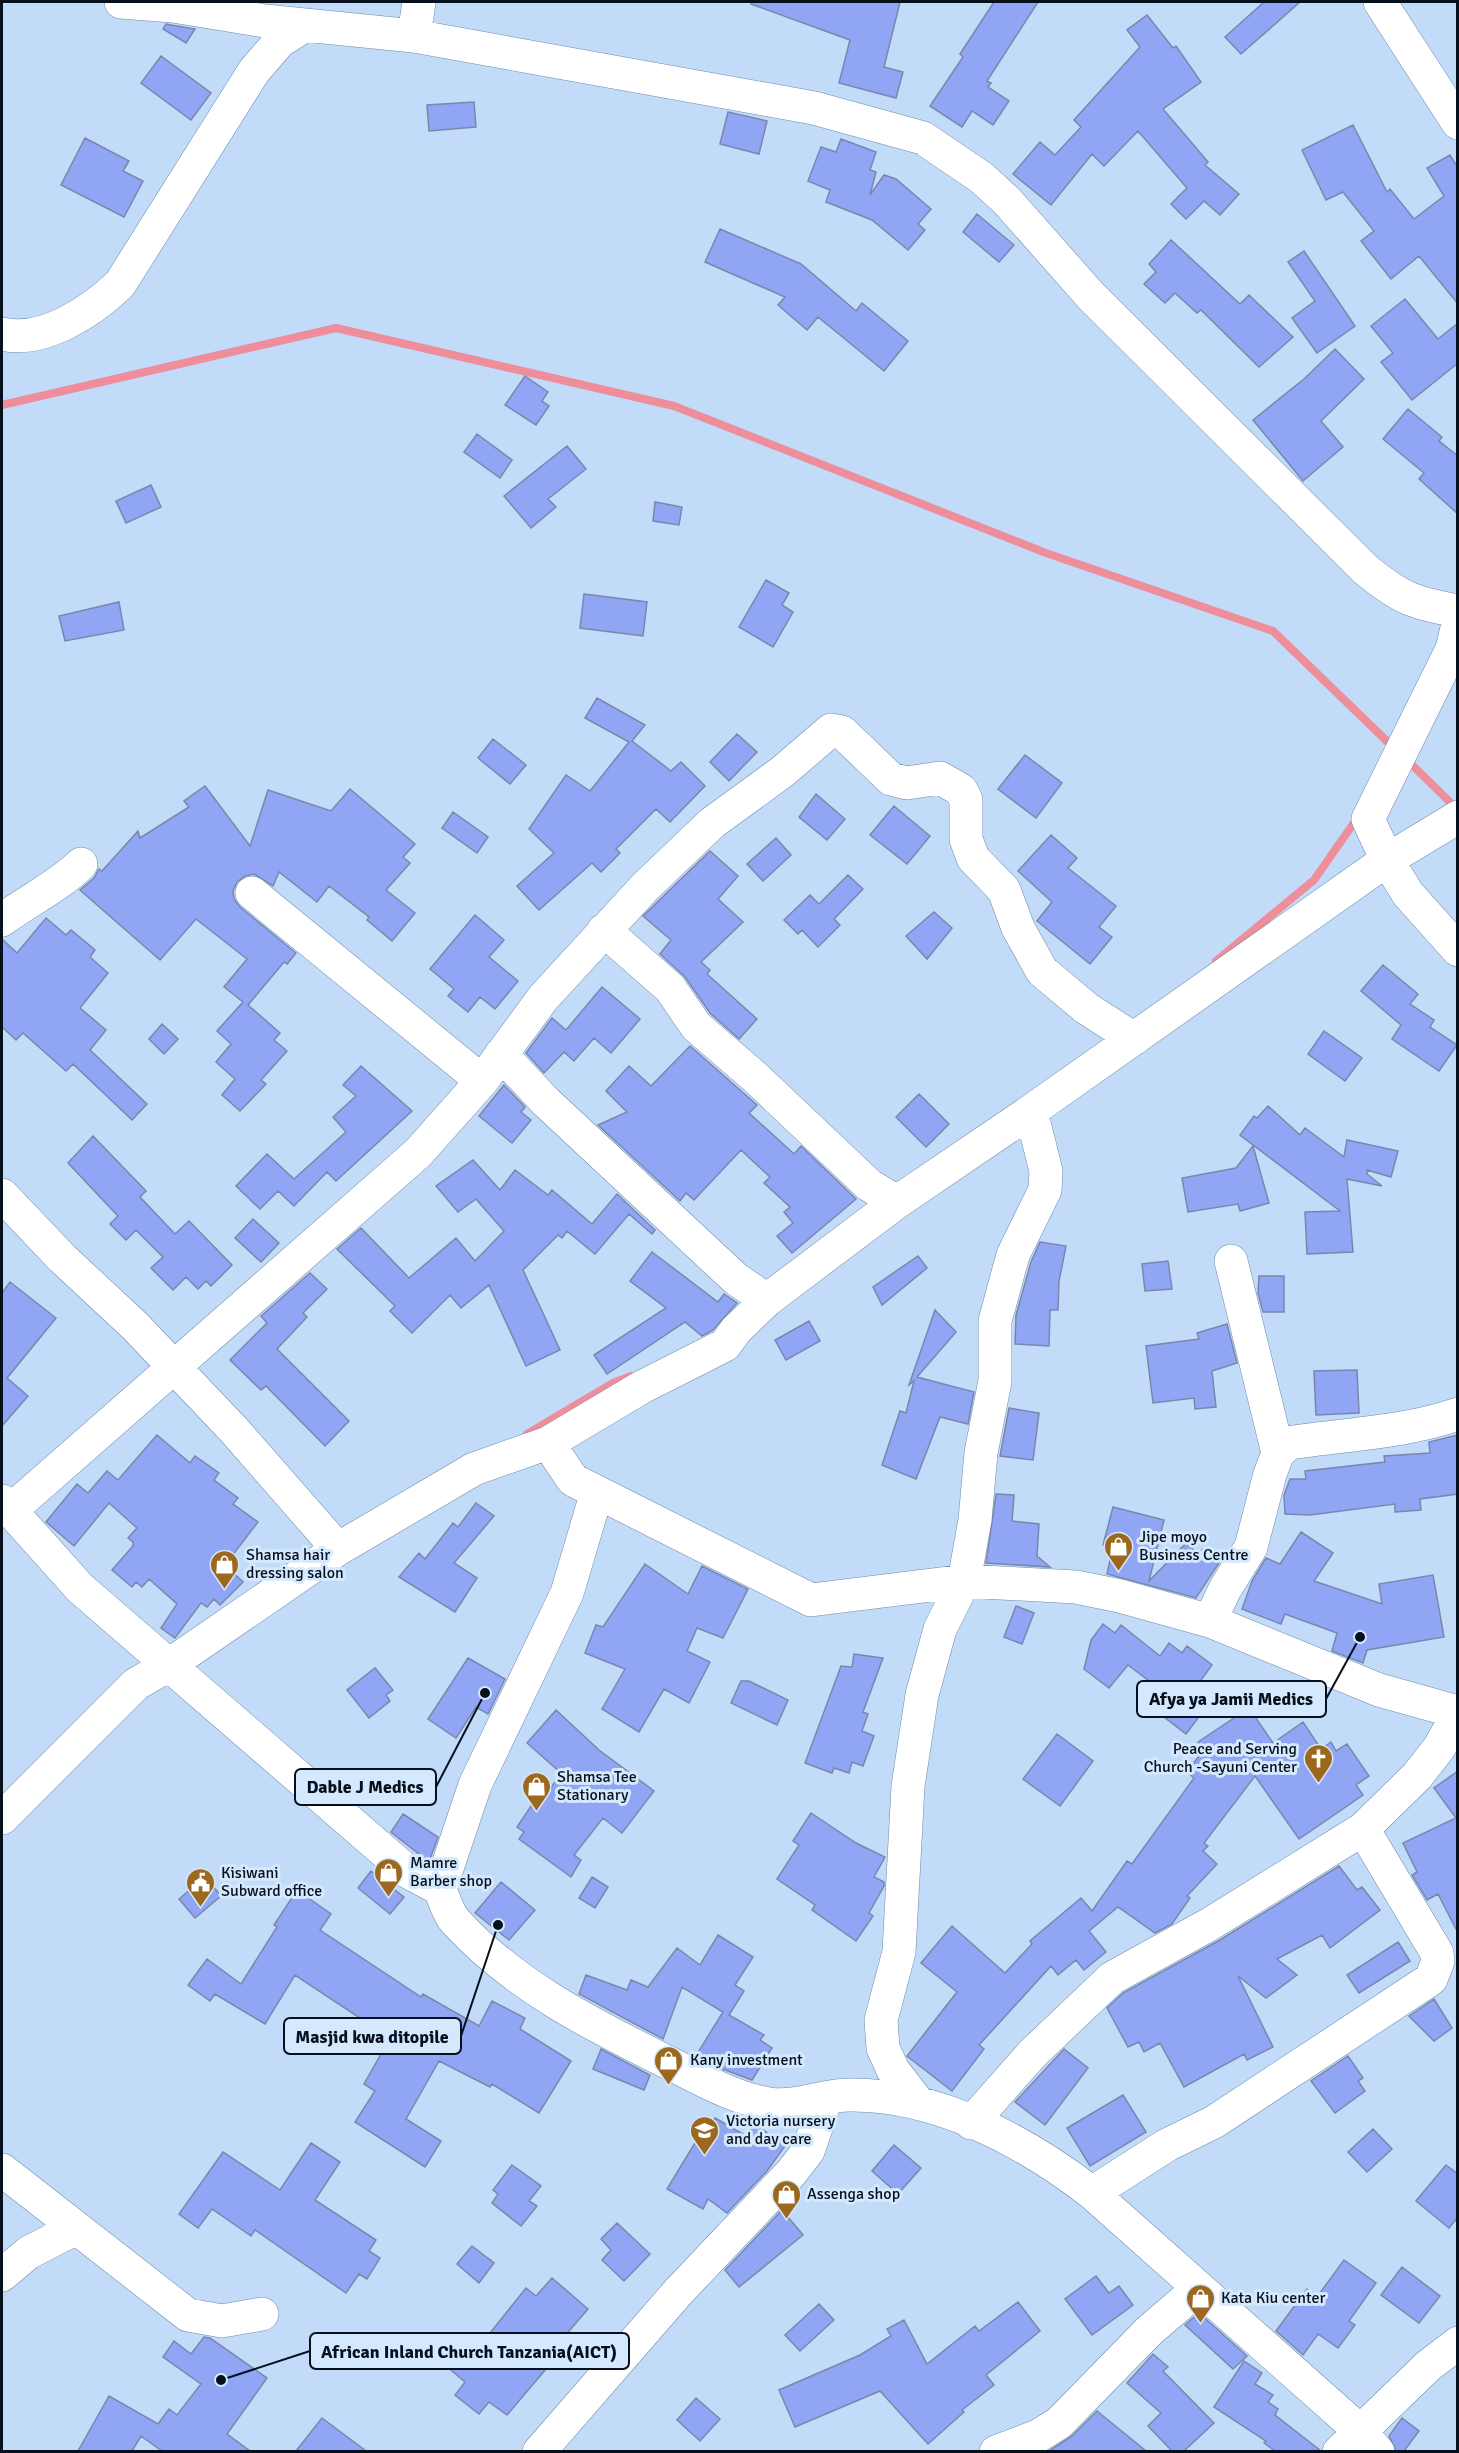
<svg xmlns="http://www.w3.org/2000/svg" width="1459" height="2453" viewBox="0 0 1459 2453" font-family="Signika,sans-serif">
<rect width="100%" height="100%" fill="#c1dbf8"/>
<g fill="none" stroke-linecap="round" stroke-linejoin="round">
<path stroke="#ee8e9b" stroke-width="8" d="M2,405L336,328L674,406L1046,553L1273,631L1394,748
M1407,760L1456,808
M1216,961L1314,880L1358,817
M527,1434L613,1383L631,1376"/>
</g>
<path fill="#90a6f5" stroke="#7a86ad" stroke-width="1.5" d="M752,2H900L884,67L903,72L896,98L839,83L850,40L751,4Z
M994,2H1038L987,81L991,83L988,87L1009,101L993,125L972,111L962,127L930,106L963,57L960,54Z
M1264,2H1300L1241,54L1225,37Z
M1147,15L1173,48L1176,46L1201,82L1163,109L1208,162L1205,165L1239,194L1220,215L1204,201L1186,219L1171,204L1187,188L1138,131L1104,166L1092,154L1051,205L1013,174L1040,142L1055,155L1081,127L1074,120L1140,47L1127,30Z
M166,24L171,25L195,29L186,43L163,29Z
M161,56L211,93L191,120L141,83Z
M474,102L476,127L429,131L427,105Z
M728,112L767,121L759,154L720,144Z
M1353,125L1387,192L1390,189L1414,219L1444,196L1427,168L1450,155L1458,168V304L1419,256L1391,279L1361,241L1374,231L1343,192L1326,200L1302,150Z
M85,138L129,161L123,171L143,181L124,217L61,185Z
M841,139L876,152L870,170L876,172L870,195L884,175L896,179L931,209L918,224L925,230L908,250L872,220L826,202L830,190L808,181L821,147L836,152Z
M977,214L1014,245L999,262L963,232Z
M720,229L801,264L856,311L862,303L908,341L884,371L818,317L807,330L778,305L785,297L705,262Z
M1171,240L1240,304L1249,295L1293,337L1259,367L1201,310L1197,313L1175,293L1165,303L1144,284L1156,272L1149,264Z
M1304,251L1355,326L1317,353L1292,318L1315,301L1288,262Z
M1405,299L1438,339L1458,323V363L1412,400L1381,362L1393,353L1371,326Z
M1335,349L1364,379L1321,421L1343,447L1303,481L1253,420L1304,379Z
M525,376L548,392L542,401L549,406L536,425L505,405Z
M1408,409L1442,437L1439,441L1458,456V514L1419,479L1424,473L1383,439Z
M477,434L512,460L500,478L464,452Z
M567,446L586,469L548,499L556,507L531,528L504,496Z
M151,485L161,507L126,523L116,501Z
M655,502L682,507L679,525L653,521Z
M766,580L789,593L782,605L793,612L773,647L739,627Z
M584,594L647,602L643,636L580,628Z
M119,602L124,630L65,641L59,616Z
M597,698L645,725L632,741L671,771L681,762L705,786L670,822L656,809L616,849L620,853L601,872L592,863L539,910L517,886L554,853L529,829L566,775L590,791L629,742L585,718Z
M737,734L757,752L729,781L710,762Z
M493,739L526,765L510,784L478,758Z
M1025,755L1062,783L1036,818L998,789Z
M205,786L250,846L268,790L331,811L350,789L415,844L403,857L410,863L386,890L415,913L392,941L367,920L369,917L329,886L317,902L279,872L273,886L254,874L245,876L237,882L233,891L234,899L240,907L296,953L287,964L284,962L248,1005L280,1033L274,1040L287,1051L261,1080L266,1084L240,1111L222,1095L235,1079L216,1062L231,1044L217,1031L243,1002L224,987L247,959L196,919L160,960L80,890L94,878L99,869L102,871L138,831L140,838L189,807L184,801Z
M816,794L845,819L827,840L799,817Z
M894,806L930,836L907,864L870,835Z
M453,812L488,837L477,853L442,828Z
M1051,835L1077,858L1068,868L1116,906L1099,927L1112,937L1090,964L1037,921L1052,902L1018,871Z
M776,838L791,855L763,881L747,864Z
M710,851L738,876L718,899L743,922L701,962L710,970L707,974L757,1019L739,1039L710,1013L685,977L660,954L671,940L643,916Z
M848,875L863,889L834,919L840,925L818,947L802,930L798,934L784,920L810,895L819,904Z
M934,912L952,928L927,959L906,936Z
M475,915L504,940L489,957L518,981L495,1009L480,997L468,1012L448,996L454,989L430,969Z
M46,918L66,935L71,930L95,950L90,957L108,973L80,1008L106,1030L90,1050L147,1104L132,1120L73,1064L66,1071L23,1033L16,1040L2,1027V939L17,953Z
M1383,965L1418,994L1410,1004L1434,1020L1430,1027L1457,1045L1439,1071L1392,1039L1401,1025L1361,991Z
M602,987L640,1019L611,1053L594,1038L574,1061L564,1052L544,1073L526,1053L552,1018L566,1030Z
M162,1024L178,1039L164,1054L149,1039Z
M1324,1031L1362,1058L1345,1081L1308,1054Z
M690,1046L757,1105L749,1113L794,1154L801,1146L856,1199L792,1253L777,1236L793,1223L784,1212L790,1207L764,1183L770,1177L741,1150L694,1200L686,1193L680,1201L598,1125L627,1112L606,1091L629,1066L651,1086Z
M361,1066L412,1111L336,1181L327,1172L294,1206L278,1191L260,1209L236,1186L267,1154L294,1179L346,1132L333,1117L356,1096L343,1085Z
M504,1085L525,1107L521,1112L531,1120L512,1143L479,1116Z
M919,1094L949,1124L926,1147L896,1117Z
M1268,1106L1300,1135L1305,1128L1344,1157L1347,1140L1398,1151L1391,1177L1367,1170V1174L1382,1186L1347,1179L1353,1252L1307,1254L1305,1212L1340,1211L1240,1135L1254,1116L1257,1118Z
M93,1136L146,1191L140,1197L175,1234L189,1221L232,1265L211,1286L206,1281L198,1289L186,1277L173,1290L151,1268L163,1257L136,1230L126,1240L110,1224L118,1216L68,1163Z
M1253,1146L1269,1203L1240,1211L1238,1204L1188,1212L1182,1178L1236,1168Z
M473,1160L500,1190L515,1170L548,1195L552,1190L592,1224L617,1194L655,1230L652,1234L629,1214L595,1254L567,1231L562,1238L558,1235L523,1270L560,1350L526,1366L489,1285L461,1308L450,1295L412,1333L390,1311L395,1306L337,1249L361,1228L409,1278L456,1238L475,1261L504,1231L476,1199L458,1212L436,1186Z
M253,1219L279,1243L261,1262L235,1238Z
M1040,1242L1066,1246L1059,1281L1058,1310H1050L1049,1346L1015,1344L1016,1315L1031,1262Z
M652,1252L718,1302L724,1294L737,1303L713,1330L702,1336L685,1322L607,1374L594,1355L666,1308L630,1281Z
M918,1256L927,1268L882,1305L873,1287Z
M1168,1261L1172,1289L1145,1291L1142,1264Z
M310,1273L327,1289L303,1313L307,1317L277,1349L349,1421L325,1446L266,1386L261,1390L230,1360L267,1323L261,1316Z
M1259,1276H1284V1312H1263L1258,1293Z
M10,1282L56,1318L7,1378L28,1396L2,1426V1293Z
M935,1310L956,1332L917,1377L974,1392L968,1424L940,1417L916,1479L882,1465L900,1411L906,1413L914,1381L909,1385Z
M809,1321L820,1341L786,1360L775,1340Z
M1227,1324L1237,1363L1212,1371L1216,1407L1195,1409L1194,1398L1153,1403L1146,1346L1199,1339L1197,1333Z
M1357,1370L1359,1413L1316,1415L1314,1371Z
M1009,1408L1039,1413L1033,1460L1000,1456Z
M157,1435L190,1463L195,1456L219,1473L214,1480L238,1498L233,1504L258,1522L225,1565L243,1582L220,1605L214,1599L207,1607L201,1603L175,1638L161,1628L177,1604L149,1579L142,1587L136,1582L132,1587L112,1570L133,1546V1542L128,1538L137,1528L109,1503L74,1546L46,1522L77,1484L88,1493L107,1471L118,1480Z
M1458,1435V1494L1420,1499L1421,1510L1395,1512V1504L1310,1515L1285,1514L1284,1495L1290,1479H1306L1305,1471L1385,1462L1384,1456L1430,1453L1429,1442Z
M996,1494L1014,1495L1012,1521L1039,1524L1037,1556L1050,1567L986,1563Z
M476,1503L494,1516L454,1563L477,1578L455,1612L399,1577L419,1553L425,1559L453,1523L458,1527Z
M1113,1507L1164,1520L1149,1581L1186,1543L1198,1554L1203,1549L1219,1563L1196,1598L1107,1574L1113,1547L1103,1545Z
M1301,1532L1333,1553L1314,1581L1382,1604L1379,1584L1433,1575L1444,1637L1367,1650L1363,1663L1332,1651L1337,1633L1285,1614L1281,1624L1242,1609L1252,1581L1266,1558L1280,1564Z
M645,1564L688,1594L702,1566L748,1589L723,1638L697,1628L687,1651L710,1662L689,1703L664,1689L639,1732L602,1709L625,1669L585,1653L596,1625L603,1627Z
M1016,1606L1034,1613L1022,1644L1004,1637Z
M1103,1624L1115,1633L1121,1625L1160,1656L1169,1643L1182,1653L1187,1646L1212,1665L1201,1680L1217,1693L1186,1734L1164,1717L1171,1707L1153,1693L1157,1687L1128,1665L1109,1688L1084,1669L1091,1640Z
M854,1654L883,1658L863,1712L868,1714L862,1731L874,1736L863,1766L852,1762L849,1773L834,1768L832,1773L805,1763L841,1666L852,1667Z
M468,1658L505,1679L488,1714L476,1707L456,1738L428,1719Z
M375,1668L393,1690L386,1695L390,1701L369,1718L347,1690Z
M741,1681H749L788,1700L777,1725L731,1703Z
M1249,1708L1273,1743L1303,1722L1321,1749L1331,1742L1336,1751L1347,1744L1369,1776L1356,1785L1363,1795L1299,1839L1255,1776L1204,1843L1208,1846L1203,1851L1217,1864L1187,1896L1190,1898L1172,1924L1155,1933L1118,1907L1089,1931L1106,1952L1084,1970L1076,1960L1058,1975L1051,1966L979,2045L984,2049L952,2091L907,2056L957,1992L921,1963L952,1926L1005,1973L1032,1944L1030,1941L1081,1898L1092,1911L1127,1861L1132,1864L1194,1778L1187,1772L1205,1748L1198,1742Z
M556,1710L599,1750L654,1791L622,1833L603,1818L574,1855L581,1860L571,1877L519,1839L524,1832L517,1827L535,1800L540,1804L561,1773L527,1743Z
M1057,1734L1093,1761L1060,1806L1023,1779Z
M1458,1771V1933L1438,1894L1427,1900L1412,1875L1417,1872L1403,1843L1456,1818L1434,1788Z
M811,1813L856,1843L885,1857L874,1877L884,1882V1886L869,1913L873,1916L856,1941L812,1910L815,1905L777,1879L799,1845L793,1841Z
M403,1814L438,1837L429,1862L391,1832Z
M1339,1866L1357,1890L1362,1887L1380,1910L1330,1948L1322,1935L1277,1959L1297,1975L1266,1998L1238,1976L1273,2047L1247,2060L1244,2054L1184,2087L1160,2043L1144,2052L1139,2042L1128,2047L1107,2008L1123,1993L1220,1940Z
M371,1871L404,1897L390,1914L358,1888Z
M205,1877L221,1896L195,1918L179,1899Z
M592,1877L608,1887L595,1908L579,1898Z
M501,1882L535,1910L509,1940L475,1913Z
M297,1890L331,1914L320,1930L421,1997L423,1994L479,2026L492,2001L525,2018L520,2029L571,2061L539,2113L492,2084L490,2087L439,2061L406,2119L441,2141L425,2167L355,2122L375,2091L364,2084L390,2038L295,1975L265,2024L215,1994L210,2001L188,1985L207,1959L241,1984L277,1927L274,1925Z
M718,1935L753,1957L735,1985L744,1991L729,2015L764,2035L760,2040L772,2048L752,2080L720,2068L697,2054L723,2012L682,1987L663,2039L579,1994L586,1975L627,1990L631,1980L648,1987L677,1948L700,1965Z
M1398,1942L1410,1961L1359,1993L1347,1975Z
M1434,1999L1452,2028L1434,2041L1409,2016Z
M601,2049L650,2075L644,2090L593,2069Z
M1064,2049L1088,2068L1045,2125L1015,2102Z
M1348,2056L1363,2078L1358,2081L1365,2091L1335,2113L1311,2081Z
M1123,2095L1146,2132L1090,2166L1067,2128Z
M715,2118L746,2136L755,2124L785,2146L767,2171L727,2213L708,2199L703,2209L667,2189L701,2133L705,2135Z
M1373,2129L1392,2149L1367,2172L1348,2152Z
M311,2143L340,2162L315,2200L376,2240L369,2251L380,2258L367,2279L359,2274L346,2293L255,2230L251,2236L212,2209L198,2228L179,2214L223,2152L280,2190Z
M894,2145L921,2168L898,2194L872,2171Z
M512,2165L541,2186L529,2201L537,2206L521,2226L492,2203L498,2194L493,2190Z
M1446,2165L1458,2174V2217L1449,2228L1416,2201Z
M782,2210L803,2235L739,2287L725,2270Z
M617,2223L650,2254L624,2281L602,2260L611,2250L601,2239Z
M472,2246L494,2263L479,2283L457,2264Z
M1344,2260L1376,2283L1349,2321L1355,2325L1338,2348L1318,2334L1303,2355L1276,2331L1307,2289L1317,2297Z
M1402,2267L1440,2296L1419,2323L1381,2295Z
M1096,2276L1109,2293L1119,2286L1133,2305L1092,2335L1065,2299Z
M552,2278L588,2309L563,2338L568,2343L507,2415L489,2402L479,2414L455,2395L465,2382L446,2366L467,2339L478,2348L526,2288L536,2296Z
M1018,2302L1040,2331L986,2375L994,2385L962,2410L964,2412L928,2444L880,2391L795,2427L779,2390L860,2355L891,2336L887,2329L904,2320L927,2364L975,2326L979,2331Z
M819,2304L834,2320L800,2351L785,2335Z
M1199,2313L1247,2356L1233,2369L1185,2325Z
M204,2337L210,2338L267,2378L227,2434L250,2451H162L141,2436L132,2451H78L109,2396L158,2424L169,2409L177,2415L201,2384L163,2357L174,2341L191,2354Z
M1153,2354L1168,2367L1163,2371L1214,2423L1184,2451H1172L1148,2426L1161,2413L1127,2383Z
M1244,2361L1262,2373L1255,2384L1273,2395L1268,2402L1278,2409L1275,2415L1321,2451H1275L1264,2443L1266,2441L1214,2407Z
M696,2398L720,2419L700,2441L677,2420Z
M1097,2411L1146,2451H1049L1072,2436Z
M322,2418L366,2451H296Z
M1402,2418L1419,2431L1404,2451H1396L1389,2436Z"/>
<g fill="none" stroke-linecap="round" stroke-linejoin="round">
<defs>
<path id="minor" d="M121,2L173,6L265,21L414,36L814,108L923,138L982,178L1007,201L1090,295L1365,569C1400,598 1413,603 1458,611
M1380,2L1458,123
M414,36L419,2
M2,334C43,344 92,311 120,284L254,71L280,41L304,26
M1458,624L1452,649L1368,819L1387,860L1408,894L1458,950
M252,893L482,1081
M2,920C28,900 58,887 81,864
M604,930L670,988L696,1026L756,1078L869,1185L897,1202
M501,1054L545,1101L736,1279L767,1300
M2,1195L62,1258L135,1326L233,1429L338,1549
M1231,1261L1278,1453
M548,1443L573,1480L811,1600L964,1581L1076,1587L1120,1596L1210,1621L1379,1690L1458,1712
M597,1492L567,1593L475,1785L440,1889C444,1899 448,1913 455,1921C514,1986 593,2025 669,2063C701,2079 733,2098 769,2104C799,2108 821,2095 850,2095C937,2094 1025,2141 1092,2193L1360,2431L1378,2452
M2,1501L80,1588L408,1872L440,1889
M11,1510L418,1153L482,1081L543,998L645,887L712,823L782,772L831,730L842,732L891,779L907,783L940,778L961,790L966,800V839L973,858L1004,890L1018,928L1042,971L1086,1008L1134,1039
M1210,1621L1225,1589L1251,1547L1270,1474L1278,1453L1289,1443C1346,1434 1403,1433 1458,1414
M2,1818L136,1684L169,1665L338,1549L474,1469L548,1443L642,1387L725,1345L736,1330L767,1300L897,1202L1031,1111L1387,860L1458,817
M917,2101L893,2070L883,2048L881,2020L899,1952L908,1786L922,1695L940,1629L964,1581L975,1520L981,1453L995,1381V1321L1013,1255L1045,1190L1046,1171L1031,1111
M971,2123L1033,2053L1112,1978L1210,1924L1363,1829L1417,1776L1439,1748L1458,1714
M2,2170L188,2315L222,2321L262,2314
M1092,2193L1167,2145L1214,2122L1431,1979L1438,1961L1437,1953L1363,1829
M2,2275L28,2253L74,2229
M539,2452L679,2291L791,2173L808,2151L826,2099
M996,2452L1038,2436L1059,2423L1149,2331L1199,2288
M1339,2452L1428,2366L1458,2343"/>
</defs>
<use href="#minor" stroke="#6d8bad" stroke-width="34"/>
<use href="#minor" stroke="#fff" stroke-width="33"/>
</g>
<defs>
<symbol id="shop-pin" viewBox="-11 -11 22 30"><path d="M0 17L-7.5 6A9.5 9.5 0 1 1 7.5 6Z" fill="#9b681d" stroke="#d4e8fe"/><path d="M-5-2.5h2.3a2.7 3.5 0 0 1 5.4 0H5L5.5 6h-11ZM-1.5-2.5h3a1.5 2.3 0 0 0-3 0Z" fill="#fff"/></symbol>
<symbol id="church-pin" viewBox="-11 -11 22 30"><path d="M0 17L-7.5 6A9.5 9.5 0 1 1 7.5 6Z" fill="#9b681d" stroke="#d4e8fe"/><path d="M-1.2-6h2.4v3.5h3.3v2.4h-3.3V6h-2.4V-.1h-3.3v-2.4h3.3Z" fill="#fff"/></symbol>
<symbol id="civic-pin" viewBox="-11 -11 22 30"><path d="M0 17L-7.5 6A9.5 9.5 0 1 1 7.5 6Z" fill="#9b681d" stroke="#d4e8fe"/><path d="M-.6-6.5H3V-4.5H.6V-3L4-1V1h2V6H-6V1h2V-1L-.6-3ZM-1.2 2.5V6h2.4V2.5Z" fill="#fff"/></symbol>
<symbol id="school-pin" viewBox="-11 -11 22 30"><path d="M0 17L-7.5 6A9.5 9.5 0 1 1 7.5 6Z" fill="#9b681d" stroke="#d4e8fe"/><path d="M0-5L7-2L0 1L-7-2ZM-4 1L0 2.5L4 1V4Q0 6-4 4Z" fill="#fff"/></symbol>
</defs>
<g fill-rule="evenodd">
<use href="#shop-pin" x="1102" y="1530" width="33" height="45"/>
<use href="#shop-pin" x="208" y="1548" width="33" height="45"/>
<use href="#church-pin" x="1302" y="1742" width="33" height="45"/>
<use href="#shop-pin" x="520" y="1770" width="33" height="45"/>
<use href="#shop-pin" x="372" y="1856" width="33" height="45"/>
<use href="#civic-pin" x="184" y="1866" width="33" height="45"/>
<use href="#shop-pin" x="652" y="2044" width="33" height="45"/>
<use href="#school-pin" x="688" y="2114" width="33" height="45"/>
<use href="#shop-pin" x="770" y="2178" width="33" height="45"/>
<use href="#shop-pin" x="1184" y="2282" width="33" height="45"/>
</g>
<g text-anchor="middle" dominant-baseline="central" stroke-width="6" stroke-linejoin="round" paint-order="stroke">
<g font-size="16" fill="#06111d" stroke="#d4e8fe" text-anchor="start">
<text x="1139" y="1537">Jipe moyo<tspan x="1139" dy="18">Business Centre</tspan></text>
<text x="246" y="1555">Shamsa hair<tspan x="246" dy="18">dressing salon</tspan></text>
<text x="1297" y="1749" text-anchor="end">Peace and Serving<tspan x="1297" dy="18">Church -Sayuni Center</tspan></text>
<text x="557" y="1777">Shamsa Tee<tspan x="557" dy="18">Stationary</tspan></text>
<text x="410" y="1863">Mamre<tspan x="410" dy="18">Barber shop</tspan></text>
<text x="221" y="1873">Kisiwani<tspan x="221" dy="18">Subward office</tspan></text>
<text x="690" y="2060">Kany investment</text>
<text x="726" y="2121">Victoria nursery<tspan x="726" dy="18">and day care</tspan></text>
<text x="807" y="2194">Assenga shop</text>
<text x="1221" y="2298">Kata Kiu center</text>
</g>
</g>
<path fill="none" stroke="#06111d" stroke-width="2" d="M1360 1637L1326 1699M485 1693L436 1787M498 1925L461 2036M221 2380L310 2351"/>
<g fill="#06111d" stroke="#d4e8fe" stroke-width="2">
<circle cx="1360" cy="1637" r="6"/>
<circle cx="485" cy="1693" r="6"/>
<circle cx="498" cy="1925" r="6"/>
<circle cx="221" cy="2380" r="6"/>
</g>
<g fill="#d4e8fe" stroke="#06111d" stroke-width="2">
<rect x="1137" y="1681" width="189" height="36" rx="6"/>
<rect x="295" y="1769" width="141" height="36" rx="6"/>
<rect x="284" y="2018" width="177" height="36" rx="6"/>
<rect x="310" y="2333" width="319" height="36" rx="6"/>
</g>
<g font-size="18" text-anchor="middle" font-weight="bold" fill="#06111d">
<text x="1231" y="1705">Afya ya Jamii Medics</text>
<text x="365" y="1793">Dable J Medics</text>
<text x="372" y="2043">Masjid kwa ditopile</text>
<text x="469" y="2358">African Inland Church Tanzania(AICT)</text>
</g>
<rect width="1459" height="2453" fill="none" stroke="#06111d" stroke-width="6"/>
</svg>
